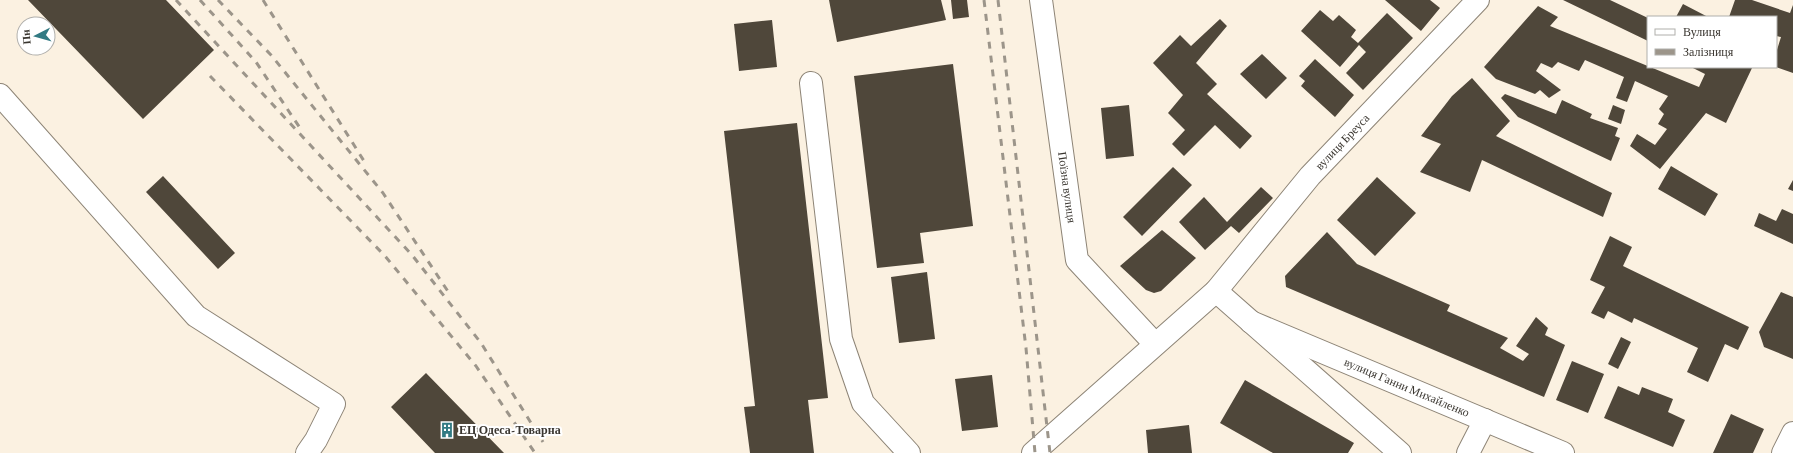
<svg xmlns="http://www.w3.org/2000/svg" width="1793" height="453" viewBox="0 0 1793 453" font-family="'Crimson Pro',serif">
<rect width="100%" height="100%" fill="#fbf1e1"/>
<path fill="#4f473a" d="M28,0H166L214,50L143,119Z
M829,0H941L946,20L837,42Z
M951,0H967L969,17L953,19Z
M1385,0H1430L1440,8L1421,31Z
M1563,0H1610L1648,18V41Z
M1735,0H1752L1790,13L1793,5V73L1776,67V53L1781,37L1776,36V17H1729Z
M1683,4L1708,17H1676Z
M1538,6L1558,17L1550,26L1699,87L1705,74L1691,67L1752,68L1726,123L1706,113L1660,169L1630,146L1637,134L1655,145L1667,129L1658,124L1664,114L1659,109L1668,96L1635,81L1627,102L1616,98L1624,77L1585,60L1579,71L1558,62L1552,68L1541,63L1536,71L1561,90L1549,98L1540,90L1535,94L1496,79L1484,67Z
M1320,10L1333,21L1339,15L1356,30L1351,37L1358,43L1387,13L1413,38L1363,90L1346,73L1366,52L1359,45L1340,67L1301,31Z
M1220,19L1227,26L1196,63L1217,84L1207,94L1252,136L1240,149L1215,125L1184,156L1172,144L1185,130L1168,113L1183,95L1153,63L1180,35L1191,46Z
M772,20L777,67L739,71L734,24Z
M1262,54L1287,78L1266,99L1240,74Z
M1315,59L1354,95L1335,117L1301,86L1305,81L1299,76Z
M953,64L973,226L920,233L924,263L877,268L854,76Z
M1472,78L1510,121L1496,136L1612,193L1603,217L1482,160L1470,192L1420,172L1441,144L1421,136L1452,96Z
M1505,94L1556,114L1562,100L1592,114L1590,118L1618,128L1615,136L1620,138L1611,161L1518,117L1501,98Z
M1129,105L1134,156L1106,159L1101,108Z
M1613,105L1625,110L1621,124L1608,119Z
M797,123L828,398L808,400L814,453H750L744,407L755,406L724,131Z
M1671,166L1718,194L1705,216L1658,189Z
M1173,167L1192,185L1142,236L1123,217Z
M163,176L235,253L218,269L146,192Z
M1377,177L1416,213L1375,256L1337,220Z
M1793,180V191L1788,189Z
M1261,187L1273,198L1239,233L1231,226L1205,250L1179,222L1204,197L1227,222Z
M1782,209L1793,214V244L1754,226L1759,213L1776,221Z
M1162,230L1196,258L1161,291L1154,293L1146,290L1120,266Z
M1327,232L1357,264L1450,305L1447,311L1508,338L1500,348L1523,361L1529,354L1516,346L1536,317L1548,328L1545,335L1565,345L1544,397L1286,287L1285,276Z
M1610,236L1632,247L1623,266L1749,327L1738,350L1725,344L1708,382L1687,372L1698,348L1634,318L1632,323L1608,311L1604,319L1591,313L1605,287L1590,280Z
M927,272L935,339L899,343L891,277Z
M1781,292L1793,297V359L1764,347L1759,332Z
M1621,337L1631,342L1618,369L1608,364Z
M1572,361L1604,374L1588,413L1556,400Z
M426,373L504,453H435L391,407Z
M992,375L998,427L962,431L955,379Z
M1245,380L1354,443L1348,453H1273L1220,423Z
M1618,386L1639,395L1642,387L1673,399L1668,412L1685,420L1673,447L1604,418Z
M1731,414L1764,429L1753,453H1713Z
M1189,425L1192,453H1148L1146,430Z"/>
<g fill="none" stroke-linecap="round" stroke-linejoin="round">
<defs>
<g id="minor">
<path id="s1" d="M1041,0L1077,260L1155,344"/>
<path d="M811,83L841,339L863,403L909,453"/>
<path d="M0,95L196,316L334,404L316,440L307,453"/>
<path d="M1216,291L1400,453"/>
<path id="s2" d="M1251,322L1563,453"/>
<path id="s3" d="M1033,453L1216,291L1310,176L1478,0"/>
<path d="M1468,453L1485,420"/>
<path d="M1783,453L1793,433"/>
</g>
</defs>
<use href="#minor" stroke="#8d8476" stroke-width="24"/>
<use href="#minor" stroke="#fff" stroke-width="22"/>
<path stroke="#9c958a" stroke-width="3" stroke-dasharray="7 7" stroke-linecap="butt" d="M176,0L412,255L481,343L543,442
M200,0L256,62L302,131
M218,0L271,55L383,193L451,296
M263,0L364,161
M984,0L1026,348L1035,453
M998,0L1050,453
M210,76L385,256L476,366L535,453"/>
</g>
<defs>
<symbol id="building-bare" viewBox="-9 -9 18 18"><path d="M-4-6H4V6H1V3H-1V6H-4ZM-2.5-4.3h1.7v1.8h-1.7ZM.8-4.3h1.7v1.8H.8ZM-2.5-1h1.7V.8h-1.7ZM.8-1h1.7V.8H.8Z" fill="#327a83" stroke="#fff" stroke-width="2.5" paint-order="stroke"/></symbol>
</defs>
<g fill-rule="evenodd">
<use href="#building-bare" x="436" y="419" width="22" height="22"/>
</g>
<g text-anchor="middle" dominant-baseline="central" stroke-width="4" stroke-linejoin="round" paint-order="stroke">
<g font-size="12" fill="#3a3630" stroke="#fff">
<text stroke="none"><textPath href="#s3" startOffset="440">вулиця Бреуса</textPath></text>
<text stroke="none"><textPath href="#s1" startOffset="189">Поїзна вулиця</textPath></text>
<text stroke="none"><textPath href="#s2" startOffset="169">вулиця Ганни Михайленко</textPath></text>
</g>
<g font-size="12" font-weight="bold" fill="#3a3630" stroke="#fff" text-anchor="start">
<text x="459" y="430">ЕЦ Одеса-Товарна</text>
</g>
</g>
<rect x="1647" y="16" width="130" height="52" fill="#ffffff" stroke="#b0afac"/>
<rect x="1655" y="29" width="20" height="6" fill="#ffffff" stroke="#b0afac"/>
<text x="1683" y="36" font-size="12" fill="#3a3630">Вулиця</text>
<rect x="1655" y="49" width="20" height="6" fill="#9c958a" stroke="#b0afac"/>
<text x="1683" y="56" font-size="12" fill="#3a3630">Залізниця</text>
<g transform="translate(36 36) rotate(264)"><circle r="19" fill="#ffffff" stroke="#b0afac"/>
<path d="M0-3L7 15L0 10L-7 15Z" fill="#327a83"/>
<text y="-6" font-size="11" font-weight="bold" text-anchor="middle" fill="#3a3630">Пн</text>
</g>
</svg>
